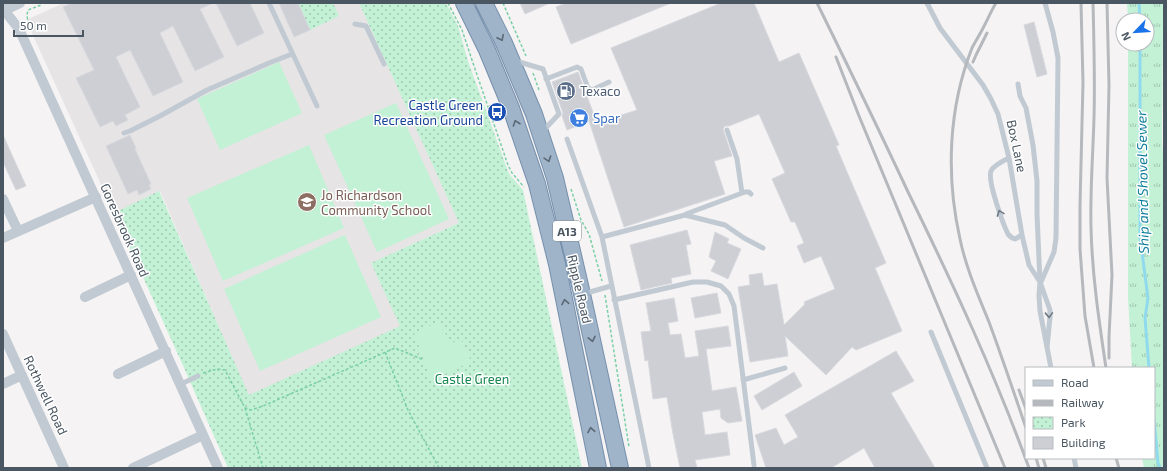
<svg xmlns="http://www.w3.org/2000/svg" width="1167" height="471" viewBox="0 0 1167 471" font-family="'Exo 2',sans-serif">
<defs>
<pattern id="grass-tufts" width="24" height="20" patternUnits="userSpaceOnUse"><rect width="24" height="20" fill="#c3f1d5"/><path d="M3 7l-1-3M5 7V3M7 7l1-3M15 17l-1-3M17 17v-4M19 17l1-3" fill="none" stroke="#a0c6b0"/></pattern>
<pattern id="park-dots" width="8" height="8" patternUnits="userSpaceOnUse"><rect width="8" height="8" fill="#c3f1d5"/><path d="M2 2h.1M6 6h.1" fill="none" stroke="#a0c6b0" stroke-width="1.8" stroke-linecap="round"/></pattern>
</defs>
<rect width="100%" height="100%" fill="#f5f3f3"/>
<path fill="#e6e4e5" d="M64,3H359L459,223L371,263L401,326L249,396L160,191L114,213L26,20Z"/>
<path fill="url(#grass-tufts)" d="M1127,3H1164V10L1163,11L1162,137L1164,177V468H1144L1142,458H1154V368H1132L1128,298V44H1147V20H1128Z"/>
<path fill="url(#park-dots)" d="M298,3H333L339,16L310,30Z
M359,3H446L458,26L468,61L509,174L523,190L582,468H228L185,370L114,213L159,191L249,395L400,326L371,263L459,223Z"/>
<path fill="#c3f1d5" d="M279,62L302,113L220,150L197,99Z
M396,103L449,219L377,252L324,135Z
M309,145L344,228L223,281L187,198Z
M345,235L381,317L260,371L224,289Z
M438,322L442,329L452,343L458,340L463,342L470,358L469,362L467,365L461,366L432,381L414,333Z"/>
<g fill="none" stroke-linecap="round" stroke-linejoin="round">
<path stroke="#90daee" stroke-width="3" d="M1139,3L1140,20
M1140,44V237L1148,298L1145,318L1149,368
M1154,419L1158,463L1160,468"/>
</g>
<path fill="#cdcfd5" stroke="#d7d9de" d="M72,3H213L200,9L224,57L195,71L173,26L160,33L183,82L153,96L130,50L116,57L140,107L125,115L128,120L116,126L113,121L100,127L76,78L94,70L63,7Z
M216,3H250L264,33L237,46Z
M279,3H298L310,30L294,37Z
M520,3H550L525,14Z
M566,3H671L571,44L556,7Z
M721,3H754L779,62L799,53L839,145L836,146L886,263L875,268L902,331L856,350L852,347L826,375L785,336L788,356L750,362L738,287L750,285L749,275L762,273L764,286L777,284L784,325L805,304L804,302L835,289L821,256L804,263L797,246L804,243L795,222H791L772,179L785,173L759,114L729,126H725L723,129L732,156L714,161L725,194L624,227L589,121L567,130L562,116L563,113L552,82L578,72L597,123L637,110L611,48Z
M1034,22L1047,74L1037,77L1024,25Z
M3,135L26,186L16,190L3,162Z
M130,135L136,148L135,149L151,184L149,185L151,189L139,195L137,190L128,194L106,146Z
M687,230L691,244L686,245L691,274L671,278L672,283L641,290L630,245Z
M715,232L729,239L727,243L741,249L728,279L711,271L716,261L709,257Z
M717,293L721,313L695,318L691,298Z
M674,298L678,321L668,323L670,335L681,334L685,358L699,356L695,331L728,326L731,346L706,349L712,391L736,387L742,421L728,423L721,418L720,409L702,412L705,435L727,432L730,455L695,460L697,468H680L673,434L667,397L653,399L648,360L645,361L641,332L651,331L646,303Z
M896,351L914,381L891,393L935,468H875L864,448L831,468H766L755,435L776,428L784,445L798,437L785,415Z
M794,372L802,386L762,410L754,396Z"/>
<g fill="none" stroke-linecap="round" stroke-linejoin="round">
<defs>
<path id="trunk" d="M464,3L487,50L511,108L537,184L557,264L598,468
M484,3L504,43L534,114L555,178L582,294L620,468"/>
</defs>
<use href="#trunk" stroke="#7690ad" stroke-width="18"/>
<path stroke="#7ad0a6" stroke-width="1.5" stroke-dasharray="3 2" stroke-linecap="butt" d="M448,3L462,30L475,69L508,165L512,173L524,187
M503,3L526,56
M27,24L28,23L27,15L28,10L41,5L40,3
M533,73L539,90
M571,189L581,220L589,234L602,281
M605,295L629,447
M385,352L408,410L439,468
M203,373L217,369L225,370L245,408L251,410L263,406L395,348L424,360
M245,408L263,468"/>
<path stroke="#c1cad2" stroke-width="5" d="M269,3L317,106
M927,3L940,28L983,85L991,99L998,114L1009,158L1022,235L1029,265L1040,282L1050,310V317L1047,348
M355,24L366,26L384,64
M516,61L543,69L559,114L542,132
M546,79L577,67L581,69L588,88L592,90L609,82
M1018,84L1020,96L1026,108L1033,145L1037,181V214L1040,282L1039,295L1040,311L1051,368
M727,130L737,159L742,193
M124,133L130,131L160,116L207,90L269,63L292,54
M567,139L602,237L649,468
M1009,158C1003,161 994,165 991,171C987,180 1003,224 1008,234C1010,237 1012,238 1015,239L1022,235
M686,214L745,192H749L751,194
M602,237L685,215L725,225L744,238L763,248
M1041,282L1054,252L1056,238L1058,58L1053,32L1045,3
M583,294L611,286
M614,300L693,282H707L721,286L729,294L734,306L754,465
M931,332L987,468
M743,380L785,368
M181,384L198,376
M1074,458L1076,468"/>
<path stroke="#c1cad2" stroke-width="10" d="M3,7L4,10L19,29L218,468
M3,11L20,3
M3,199L18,231
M3,238L96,197
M85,297L131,275
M3,334L64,468
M118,374L166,351
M3,384L22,375
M133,468L203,435"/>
<use href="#trunk" stroke="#9fb4c9" stroke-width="16"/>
<path stroke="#b5b8bd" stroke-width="3" d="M817,3C848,66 879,130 909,194C953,284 995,374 1029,468
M996,3C991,11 987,21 982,30C979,36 975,42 972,48C948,109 946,177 960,239C966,268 978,295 989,322C1002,357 1014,393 1026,428
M1081,3L1083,83L1080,205V249L1085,316L1094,368
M1093,3C1094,41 1095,80 1094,118C1093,154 1090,191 1091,227C1092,274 1099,321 1106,368
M1107,3L1109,85L1107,178L1112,275L1109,337V358
M836,57L859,116L1005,468
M973,62L976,55L987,33
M1019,390L1026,409
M1036,458L1039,468
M1043,458L1046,468
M1116,458L1119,468"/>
</g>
<defs><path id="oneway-chevron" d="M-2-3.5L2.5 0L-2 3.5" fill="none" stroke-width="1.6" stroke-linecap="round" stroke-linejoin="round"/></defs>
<g stroke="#5b6976">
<use href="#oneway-chevron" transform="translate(501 38) rotate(64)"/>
<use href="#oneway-chevron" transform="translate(516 123) rotate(-109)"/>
<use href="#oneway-chevron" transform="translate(548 159) rotate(72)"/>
<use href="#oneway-chevron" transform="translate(565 302) rotate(-101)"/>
<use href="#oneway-chevron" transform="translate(592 339) rotate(78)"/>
<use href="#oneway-chevron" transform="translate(591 430) rotate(-101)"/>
</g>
<g stroke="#6e7983">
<use href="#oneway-chevron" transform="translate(1000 213) rotate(-110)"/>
<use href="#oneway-chevron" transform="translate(1049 315) rotate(88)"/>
</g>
<defs>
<symbol id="fuel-disc" viewBox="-11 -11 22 22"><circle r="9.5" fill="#5c6f8a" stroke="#fff"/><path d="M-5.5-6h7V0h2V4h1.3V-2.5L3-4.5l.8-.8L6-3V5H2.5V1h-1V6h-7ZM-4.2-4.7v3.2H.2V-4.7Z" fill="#fff"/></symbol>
<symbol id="bus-disc" viewBox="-11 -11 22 22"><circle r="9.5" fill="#1a4fb4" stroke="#fff"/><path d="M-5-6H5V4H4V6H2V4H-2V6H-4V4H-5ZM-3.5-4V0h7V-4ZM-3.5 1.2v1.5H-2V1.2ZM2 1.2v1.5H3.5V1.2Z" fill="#fff"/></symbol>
<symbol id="supermarket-disc" viewBox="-11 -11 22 22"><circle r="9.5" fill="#3f7fe0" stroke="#fff"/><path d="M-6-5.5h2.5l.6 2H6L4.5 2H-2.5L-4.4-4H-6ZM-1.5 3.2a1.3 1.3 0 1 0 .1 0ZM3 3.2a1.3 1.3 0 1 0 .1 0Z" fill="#fff"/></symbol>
<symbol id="school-disc" viewBox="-11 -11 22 22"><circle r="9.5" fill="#8d6e63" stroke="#fff"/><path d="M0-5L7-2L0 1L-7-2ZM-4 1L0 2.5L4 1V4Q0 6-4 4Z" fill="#fff"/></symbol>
</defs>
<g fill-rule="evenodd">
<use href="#fuel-disc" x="555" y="80" width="22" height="22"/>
<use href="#bus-disc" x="486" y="101" width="22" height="22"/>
<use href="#supermarket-disc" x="568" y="107" width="22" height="22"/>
<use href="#school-disc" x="296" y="191" width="22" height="22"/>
</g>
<g text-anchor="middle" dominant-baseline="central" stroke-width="3" stroke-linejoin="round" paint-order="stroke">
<rect fill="#fff" stroke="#808990" stroke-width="1" x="553" y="221" width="28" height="20" rx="3"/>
<g font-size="12" font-weight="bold" fill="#4a5661">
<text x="567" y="231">A13</text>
</g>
<g font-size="13" fill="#4e5e75" stroke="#fff" text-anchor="start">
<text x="580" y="91">Texaco</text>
</g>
<g font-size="13" fill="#164399" stroke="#fff" text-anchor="end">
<text x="483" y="105">Castle Green<tspan x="483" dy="15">Recreation Ground</tspan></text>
</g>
<g font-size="13" fill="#366cbe" stroke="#fff" text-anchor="start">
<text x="593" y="118">Spar</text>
</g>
<g font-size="13" fill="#4a5661" stroke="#fff">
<text transform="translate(1017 146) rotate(78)">Box Lane</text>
<text transform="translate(125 230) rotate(66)">Goresbrook Road</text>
<text transform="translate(580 289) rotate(77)">Ripple Road</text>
<text transform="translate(46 395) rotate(65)">Rothwell Road</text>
</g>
<g font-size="13" fill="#785e54" stroke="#fff" text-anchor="start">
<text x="321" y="195">Jo Richardson<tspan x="321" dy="15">Community School</tspan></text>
</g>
<g font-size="13" fill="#17864f" stroke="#fff">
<text x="472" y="379">Castle Green</text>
</g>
<g font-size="14" font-style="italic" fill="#0c7c9b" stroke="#fff">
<text transform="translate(1142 182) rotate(-91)">Ship and Shovel Sewer</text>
</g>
</g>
<rect width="1167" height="471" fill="none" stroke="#4a5661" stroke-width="8"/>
<rect x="1025" y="367" width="130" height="92" fill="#ffffff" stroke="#b7bbc0"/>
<rect x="1033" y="380" width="20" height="6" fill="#c1cad2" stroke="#b7bbc0"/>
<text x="1061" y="387" font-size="12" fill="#4a5661">Road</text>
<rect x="1033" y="400" width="20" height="6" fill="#b5b8bd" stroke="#b7bbc0"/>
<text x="1061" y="407" font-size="12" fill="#4a5661">Railway</text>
<rect x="1033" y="417" width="20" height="12" fill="url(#park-dots)" stroke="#b7bbc0"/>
<text x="1061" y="427" font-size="12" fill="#4a5661">Park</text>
<rect x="1033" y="437" width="20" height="12" fill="#cdcfd5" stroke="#b7bbc0"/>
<text x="1061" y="447" font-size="12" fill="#4a5661">Building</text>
<g transform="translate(1135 32) rotate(245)"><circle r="19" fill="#ffffff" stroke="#b7bbc0"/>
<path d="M0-3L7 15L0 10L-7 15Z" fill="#1a73e8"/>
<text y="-6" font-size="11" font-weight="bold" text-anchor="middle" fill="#4a5661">N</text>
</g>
<path d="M14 30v6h69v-6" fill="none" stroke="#4a5661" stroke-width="2"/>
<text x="20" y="30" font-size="12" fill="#4a5661" stroke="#ffffff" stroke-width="3" paint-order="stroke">50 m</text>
</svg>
